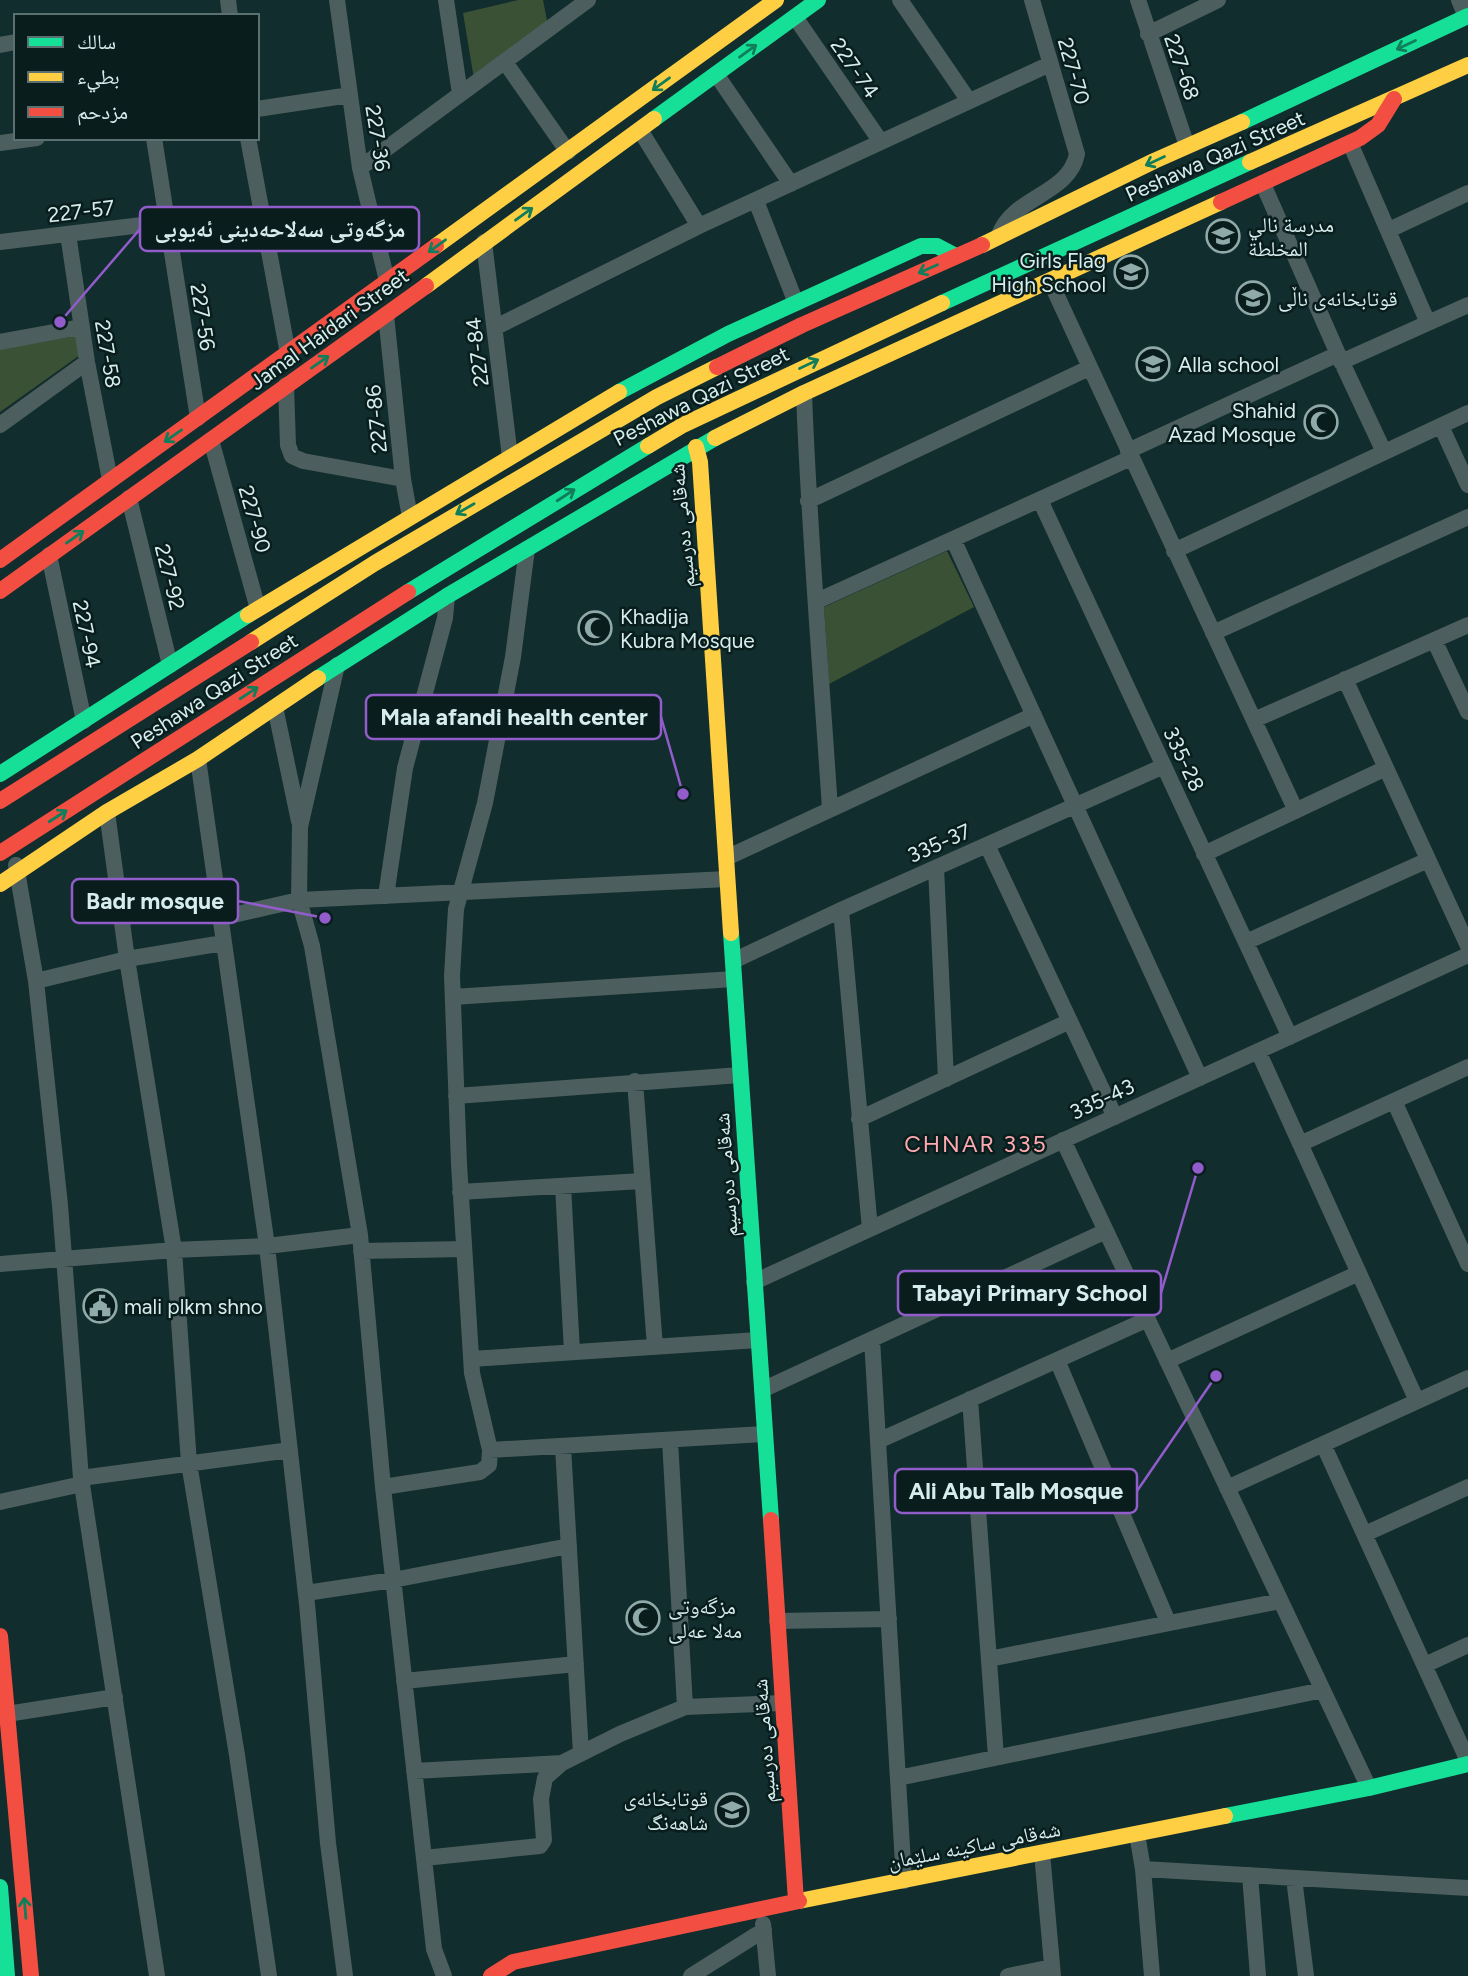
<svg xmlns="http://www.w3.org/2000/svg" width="1468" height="1976" viewBox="0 0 1468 1976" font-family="Figtree,'Noto Naskh Arabic',sans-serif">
<rect width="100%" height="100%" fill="#112d2d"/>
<path fill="#3b5135" d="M518,0H543L548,26L474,79L463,13Z
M76,336L80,355L0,412V349Z
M947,551L974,607L829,684L824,607Z"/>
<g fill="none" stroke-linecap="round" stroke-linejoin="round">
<path stroke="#4c5f5e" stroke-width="16" d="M228,0L230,16
M337,0L360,168L387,281
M446,0L460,94
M900,0L969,101
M1138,0L1187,146
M1459,0L1466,17
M795,17L881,142
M1148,34L1218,0
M0,45L16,42
M505,62L568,152
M716,74L791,184
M257,109L350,95
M640,130L699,226
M154,138L198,418
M248,138L288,354
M0,143L37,138
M1350,143L1428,323
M360,168L588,0
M1263,184L1338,354L1384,452
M756,201L796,303
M1389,230L1468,193
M68,234L87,362L110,480
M999,235C1013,196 1069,195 1077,154L1032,0
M0,242L167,222
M484,242L510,457
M1050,281L1296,811
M386,315L403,479L410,517
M496,327L699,226L1050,64
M0,342L81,327
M1341,362L1468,305
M286,385L288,445L292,456L303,461L403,479
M804,393C809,532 821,671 830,809
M0,425L87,362
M1441,426L1468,485
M211,440L258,609
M1128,451L1338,354
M129,498L170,665
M1040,500L1290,1037
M808,501L1089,368
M953,539L1200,1078
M1174,551L1468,413
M49,555L84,721
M817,601L1131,458
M1213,633L1468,517
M1434,640L1468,712
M337,665L300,827L299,900L312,946L360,1235L383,1487L434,1949L444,1976
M1345,679L1468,946
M275,707L299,821
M1254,720L1468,625
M198,759L267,1246L307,1604L328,1843L345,1976
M107,812L127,959L174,1250L189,1463L237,1755L269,1976
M987,845L1115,1117
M1204,854L1386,768
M726,858L1034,715
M16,865L36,981L60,1205L81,1478L157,1976
M936,868L946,1079
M386,896L405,768L445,618L447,596
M841,910L870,1229
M220,918L299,900L727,879
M1246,942L1428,860
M733,961L841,910L1164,766
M36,981L127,959L223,943
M453,997L734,979
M1258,1051L1417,1401
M635,1081L655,1347
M456,1096L740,1075
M1394,1101L1468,1264
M859,1119L1070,1021
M1063,1140L1369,1788
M1300,1144L1468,1067
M563,1186L572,1352
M460,1192L642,1181
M361,1251L464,1249
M0,1264L174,1250L267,1246L360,1235
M754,1282L1468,955
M872,1339L904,1881
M471,1359L758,1340
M1057,1360L1168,1622
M1167,1361L1359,1273
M762,1390L1106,1231
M970,1399L996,1757
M670,1440L685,1707
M878,1441L1148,1319
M1323,1444L1468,1761
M563,1447L581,1754
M490,1450L765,1434
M81,1478L290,1450
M383,1487L480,1472L489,1465L490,1450L472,1373L459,1164L452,976L456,909L485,803L513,657L527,549
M1227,1488L1468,1378
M0,1502L82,1484
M1365,1534L1468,1487
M306,1593L393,1580L569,1546
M777,1621L889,1619
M989,1659L1280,1601
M1425,1665L1468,1645
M404,1681L576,1664
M7,1714L115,1697
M414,1771L562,1763L620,1734L685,1707L783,1703
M898,1778L1323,1690
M1137,1834L1143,1869L1152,1976
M1042,1853L1053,1976
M424,1858L540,1846L544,1840L541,1799L545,1778L562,1763
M1143,1869L1468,1888
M1250,1875L1258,1976
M1294,1878L1306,1976
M763,1924L768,1976
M691,1976L764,1930
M1008,1976L1052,1967"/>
<path stroke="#16e098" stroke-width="16" d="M654,119L818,0
M1242,122L1468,16
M942,303L1250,162
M619,392L728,334L921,246H937L956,256
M408,592L648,446
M318,678L447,596L715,438
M0,774L248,615
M731,933L771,1520
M1225,1816L1369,1788L1468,1764
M0,1887L7,1976"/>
<path stroke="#ffcf43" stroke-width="16" d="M1250,162L1468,65
M982,245L1154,161L1242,122
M436,246L776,0
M426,286L654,119
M715,438L804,393L1221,202
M648,446L683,425L942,303
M696,447L700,462L731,933
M248,615L619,392
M251,642L375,563L657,397L717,367
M0,884L107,812L198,759L318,678
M799,1901L1225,1816"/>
<path stroke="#f24e42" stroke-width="16" d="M1221,202L1360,138L1378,125L1394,99
M717,367L802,325L982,245
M0,560L436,246
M0,591L426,286
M0,801L251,642
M0,853L408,592
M771,1520L796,1901
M0,1636L31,1976
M491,1976L513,1962L799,1901"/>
</g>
<defs><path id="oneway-shaft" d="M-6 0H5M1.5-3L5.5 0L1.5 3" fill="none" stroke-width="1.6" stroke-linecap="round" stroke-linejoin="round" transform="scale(1.75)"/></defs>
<g stroke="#107e5a">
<use href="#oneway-shaft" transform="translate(1406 45) rotate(155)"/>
<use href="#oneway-shaft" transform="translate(748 51) rotate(-36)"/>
<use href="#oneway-shaft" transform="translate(661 84) rotate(144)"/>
<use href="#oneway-shaft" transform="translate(1155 161) rotate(155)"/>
<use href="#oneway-shaft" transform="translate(524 214) rotate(-36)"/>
<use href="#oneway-shaft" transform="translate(437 246) rotate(144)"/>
<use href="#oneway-shaft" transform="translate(928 269) rotate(156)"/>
<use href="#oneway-shaft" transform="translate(320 362) rotate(-35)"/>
<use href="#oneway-shaft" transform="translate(809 364) rotate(-25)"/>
<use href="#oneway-shaft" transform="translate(173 436) rotate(145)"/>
<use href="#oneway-shaft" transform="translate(566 495) rotate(-33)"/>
<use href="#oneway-shaft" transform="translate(465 509) rotate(150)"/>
<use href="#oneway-shaft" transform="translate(75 537) rotate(-35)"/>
<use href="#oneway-shaft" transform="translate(249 693) rotate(-33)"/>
<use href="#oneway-shaft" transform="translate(58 816) rotate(-33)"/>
<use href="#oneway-shaft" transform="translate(25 1908) rotate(-95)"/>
</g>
<defs>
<symbol id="school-ring" viewBox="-11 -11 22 22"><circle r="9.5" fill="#091d1d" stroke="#90aaa9" stroke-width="1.5"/><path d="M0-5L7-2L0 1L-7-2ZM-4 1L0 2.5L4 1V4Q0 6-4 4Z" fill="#90aaa9"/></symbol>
<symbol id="mosque-ring" viewBox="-11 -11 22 22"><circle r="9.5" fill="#091d1d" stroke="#90aaa9" stroke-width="1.5"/><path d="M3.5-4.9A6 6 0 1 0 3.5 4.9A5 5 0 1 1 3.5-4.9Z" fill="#90aaa9"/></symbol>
<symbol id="civic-ring" viewBox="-11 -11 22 22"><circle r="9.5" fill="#091d1d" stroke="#90aaa9" stroke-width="1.5"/><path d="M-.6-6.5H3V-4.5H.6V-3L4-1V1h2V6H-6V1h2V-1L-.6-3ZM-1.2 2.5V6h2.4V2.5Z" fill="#90aaa9"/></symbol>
</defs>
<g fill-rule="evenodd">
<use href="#school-ring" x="1204" y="217" width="38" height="38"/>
<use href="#school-ring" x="1112" y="253" width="38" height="38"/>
<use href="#school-ring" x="1234" y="279" width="38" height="38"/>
<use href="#school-ring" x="1134" y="345" width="38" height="38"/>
<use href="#mosque-ring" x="1302" y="403" width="38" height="38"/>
<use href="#mosque-ring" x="576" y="609" width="38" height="38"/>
<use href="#civic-ring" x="81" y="1287" width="38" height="38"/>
<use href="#mosque-ring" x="624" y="1599" width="38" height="38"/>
<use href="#school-ring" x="713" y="1791" width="38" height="38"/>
</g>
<g text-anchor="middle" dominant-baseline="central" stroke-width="5" stroke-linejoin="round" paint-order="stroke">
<g font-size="21" fill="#d5edec" stroke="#091d1d">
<text transform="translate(1182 67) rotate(71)">227-68</text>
<text transform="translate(855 68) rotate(55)">227-74</text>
<text transform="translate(1074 71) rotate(74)">227-70</text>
<text transform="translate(378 138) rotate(81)">227-36</text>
<text transform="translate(1215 156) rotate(-24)">Peshawa Qazi Street</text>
<text transform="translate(81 211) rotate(-7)">227-57</text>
<text transform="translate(203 317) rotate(81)">227-56</text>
<text transform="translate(329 329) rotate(-36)">Jamal Haidari Street</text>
<text transform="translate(477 352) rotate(-97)">227-84</text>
<text transform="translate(108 354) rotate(80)">227-58</text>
<text transform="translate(701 396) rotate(-27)">Peshawa Qazi Street</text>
<text transform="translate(376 419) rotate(-96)">227-86</text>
<text transform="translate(255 519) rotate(74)">227-90</text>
<text transform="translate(682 526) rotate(-95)">شەقامی دەرسیم</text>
<text transform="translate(170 577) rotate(76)">227-92</text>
<text transform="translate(87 634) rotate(78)">227-94</text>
<text transform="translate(214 691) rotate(-33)">Peshawa Qazi Street</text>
<text transform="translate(1184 759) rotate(65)">335-28</text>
<text transform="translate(939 843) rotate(-24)">335-37</text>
<text transform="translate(1102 1099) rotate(-25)">335-43</text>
<text transform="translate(726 1175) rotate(-94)">شەقامی دەرسیم</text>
<text transform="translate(764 1741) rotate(-94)">شەقامی دەرسیم</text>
<text transform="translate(974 1845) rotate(-11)">شەقامی ساکینە سلێمان</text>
</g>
<g font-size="21" fill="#d5edec" stroke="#091d1d" text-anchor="start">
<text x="1248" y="224">مدرسة نالي<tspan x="1248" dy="24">المخلطة</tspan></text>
<text x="1106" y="260" text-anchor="end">Girls Flag<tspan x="1106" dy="24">High School</tspan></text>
<text x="1278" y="298">قوتابخانەی ناڵی</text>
<text x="1178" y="364">Alla school</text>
<text x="1296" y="410" text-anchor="end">Shahid<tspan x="1296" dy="24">Azad Mosque</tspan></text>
<text x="620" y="616">Khadija<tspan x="620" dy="24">Kubra Mosque</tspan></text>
<text x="124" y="1306">mali plkm shno</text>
<text x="668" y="1606">مزگەوتی<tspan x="668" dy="24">مەلا عەلی</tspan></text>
<text x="708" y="1798" text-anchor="end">قوتابخانەى<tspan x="708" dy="24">شاهەنگ</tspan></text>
</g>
<g font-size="23" letter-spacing="2" fill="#ffaab0" stroke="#091d1d">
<text x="976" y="1144">CHNAR 335</text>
</g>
</g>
<path fill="none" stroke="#925cca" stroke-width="2.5" d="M60 322L140 229M683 794L661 717M325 918L238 901M1198 1168L1161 1293M1216 1376L1137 1491"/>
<g fill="#925cca" stroke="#091d1d" stroke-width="2.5">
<circle cx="60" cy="322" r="7"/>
<circle cx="683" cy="794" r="7"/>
<circle cx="325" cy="918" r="7"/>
<circle cx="1198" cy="1168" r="7"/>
<circle cx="1216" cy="1376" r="7"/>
</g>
<g fill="#091d1d" stroke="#925cca" stroke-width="2.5">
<rect x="140" y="207" width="279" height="44" rx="7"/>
<rect x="366" y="695" width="295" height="44" rx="7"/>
<rect x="72" y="879" width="166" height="44" rx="7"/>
<rect x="898" y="1271" width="263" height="44" rx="7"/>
<rect x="895" y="1469" width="242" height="44" rx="7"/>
</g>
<g font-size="23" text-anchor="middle" font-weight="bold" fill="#d5edec">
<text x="280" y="237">مزگەوتی سەلاحەدینی ئەیوبی</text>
<text x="514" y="725">Mala afandi health center</text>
<text x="155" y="909">Badr mosque</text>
<text x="1030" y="1301">Tabayi Primary School</text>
<text x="1016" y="1499">Ali Abu Talb Mosque</text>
</g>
<rect x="14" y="14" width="245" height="126" fill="#091d1d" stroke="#5b7070" stroke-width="2"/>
<rect x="28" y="37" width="35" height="10" fill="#16e098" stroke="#5b7070" stroke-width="2"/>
<text x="77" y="49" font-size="21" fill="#d5edec">سالك</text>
<rect x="28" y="72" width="35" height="10" fill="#ffcf43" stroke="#5b7070" stroke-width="2"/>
<text x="77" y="84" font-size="21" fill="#d5edec">بطيء</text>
<rect x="28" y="107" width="35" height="10" fill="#f24e42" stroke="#5b7070" stroke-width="2"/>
<text x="77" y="119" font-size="21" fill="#d5edec">مزدحم</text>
</svg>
